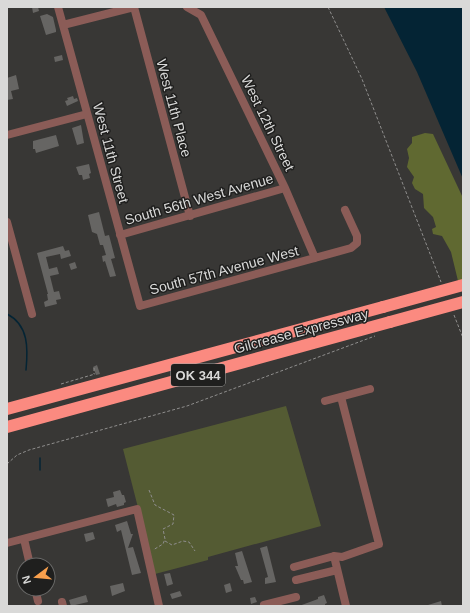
<svg xmlns="http://www.w3.org/2000/svg" width="470" height="613" viewBox="0 0 470 613" font-family="Arial,sans-serif">
<rect width="100%" height="100%" fill="#383735"/>
<path fill="#545b33" d="M286,406L321,526L208,557V560L155,574L123,449Z"/>
<path fill="#606931" d="M425,133L433,134L463,198V291L459,285L451,252L442,236L433,234L432,229L436,227L433,217L424,208L423,194L415,189L412,183L414,177L407,167L409,158L407,149L412,143V137Z"/>
<path fill="#042434" d="M384,7H463V179L417,72Z"/>
<g fill="none" stroke-linecap="round" stroke-linejoin="round">
<path stroke="#042434" stroke-width="1.5" d="M7,314C29,325 28,349 26,370
M40,458V470"/>
</g>
<path fill="#666563" d="M32,7H38L39,11L33,13Z
M47,14L53,17L56,30V32L46,35L40,16Z
M62,55L63,60L55,62L54,57Z
M16,75L19,89L11,91L13,99L7,100V78Z
M73,96L74,99L77,98L78,101L67,106L65,101L68,100L67,98Z
M81,125L84,143L77,145L72,128Z
M56,135L59,146L36,153L35,149H33V141Z
M89,164L91,173L89,174L90,178L83,180L82,175H79L76,167Z
M99,212L105,236L109,235L115,258L111,259L116,276L110,277L105,261L103,262L102,256L106,255L103,245H100L97,234L92,232L88,215Z
M63,246L65,251L69,250L71,256L61,259L60,254L46,257L49,269L57,267L59,274L50,276L54,292L59,291L61,299L56,300L57,304L45,307L44,302L48,300L47,294H48L37,253Z
M75,262L77,268L71,270L69,264Z
M97,365L100,374L96,375L93,367Z
M120,490L122,495H124L126,502L124,503V505L117,507L116,504L108,507L106,499L114,497L113,492Z
M127,521L131,534H133L128,548L133,547L141,573L132,575L121,530L117,532L115,525Z
M93,532L95,539L86,542L84,534Z
M267,546L276,582L265,584V578L268,577L260,548Z
M242,551L252,582L244,584L243,580H241L235,566H238L235,553Z
M170,573L173,584L167,586L164,574Z
M123,583L125,591L112,596L110,586Z
M230,583L232,591L226,593L224,585Z
M180,591L182,596L172,599L170,594Z
M86,595L88,602L71,606L69,600Z
M324,595L327,603L325,604V606H299L318,599V597Z
M255,597L257,602L251,604L250,598Z
M441,601L442,606H428V605Z"/>
<g fill="none" stroke-linecap="round" stroke-linejoin="round">
<path stroke="#8f8e8d" stroke-width="1" stroke-dasharray="3 2" stroke-linecap="butt" d="M328,7L362,79L441,282
M454,315L463,338
M94,368V374
M61,384L95,374
M7,464L17,455L29,450L187,406L375,336
M149,490L155,505L174,515L173,524L163,529L165,539L163,544L153,550
M165,541L172,545L183,541L189,542L195,551"/>
<path stroke="#8b5c57" stroke-width="8" d="M58,7L140,306L351,248L357,243V236L345,210
M134,7L190,216
M187,7L201,15L285,188L315,258
M63,25L134,7
M7,135L87,114
M7,222L32,314
M120,235L285,188
M325,401L370,389
M24,539L30,565
M7,543L137,509L159,606
M334,556L342,557L379,544L341,397
M294,567L334,556L346,606
M296,580L337,570
M35,589L38,601
M62,602L63,606
M264,605L296,597"/>
<path stroke="#fb8a80" stroke-width="12" d="M7,409L383,307
M7,427L390,322"/>
<path stroke="#fb8a80" stroke-width="12" d="M383,307L463,285
M390,322L463,302"/>
</g>
<g text-anchor="middle" dominant-baseline="central" stroke-width="3" stroke-linejoin="round" paint-order="stroke">
<rect fill="#1f1f1e" stroke="#a1a1a0" stroke-width="1" x="171" y="364" width="54" height="22" rx="3"/>
<g font-size="13" font-weight="bold" fill="#d9d9d8">
<text x="198" y="375">OK 344</text>
</g>
<g font-size="14" fill="#d9d9d8" stroke="#1f1f1e">
<text transform="translate(174 108) rotate(75)">West 11th Place</text>
<text transform="translate(268 123) rotate(64)">West 12th Street</text>
<text transform="translate(111 153) rotate(75)">West 11th Street</text>
<text transform="translate(199 199) rotate(-16)">South 56th West Avenue</text>
<text transform="translate(224 270) rotate(-15)">South 57th Avenue West</text>
<text transform="translate(301 331) rotate(-15)">Gilcrease Expressway</text>
</g>
</g>
<rect width="470" height="613" fill="none" stroke="#d9d9d8" stroke-width="16"/>
<g transform="translate(36 577) rotate(254)"><circle r="19" fill="#1f1f1e" stroke="#696968"/>
<path d="M0-3L7 15L0 10L-7 15Z" fill="#f9a04d"/>
<text y="-6" font-size="11" font-weight="bold" text-anchor="middle" fill="#d9d9d8">N</text>
</g>
</svg>
